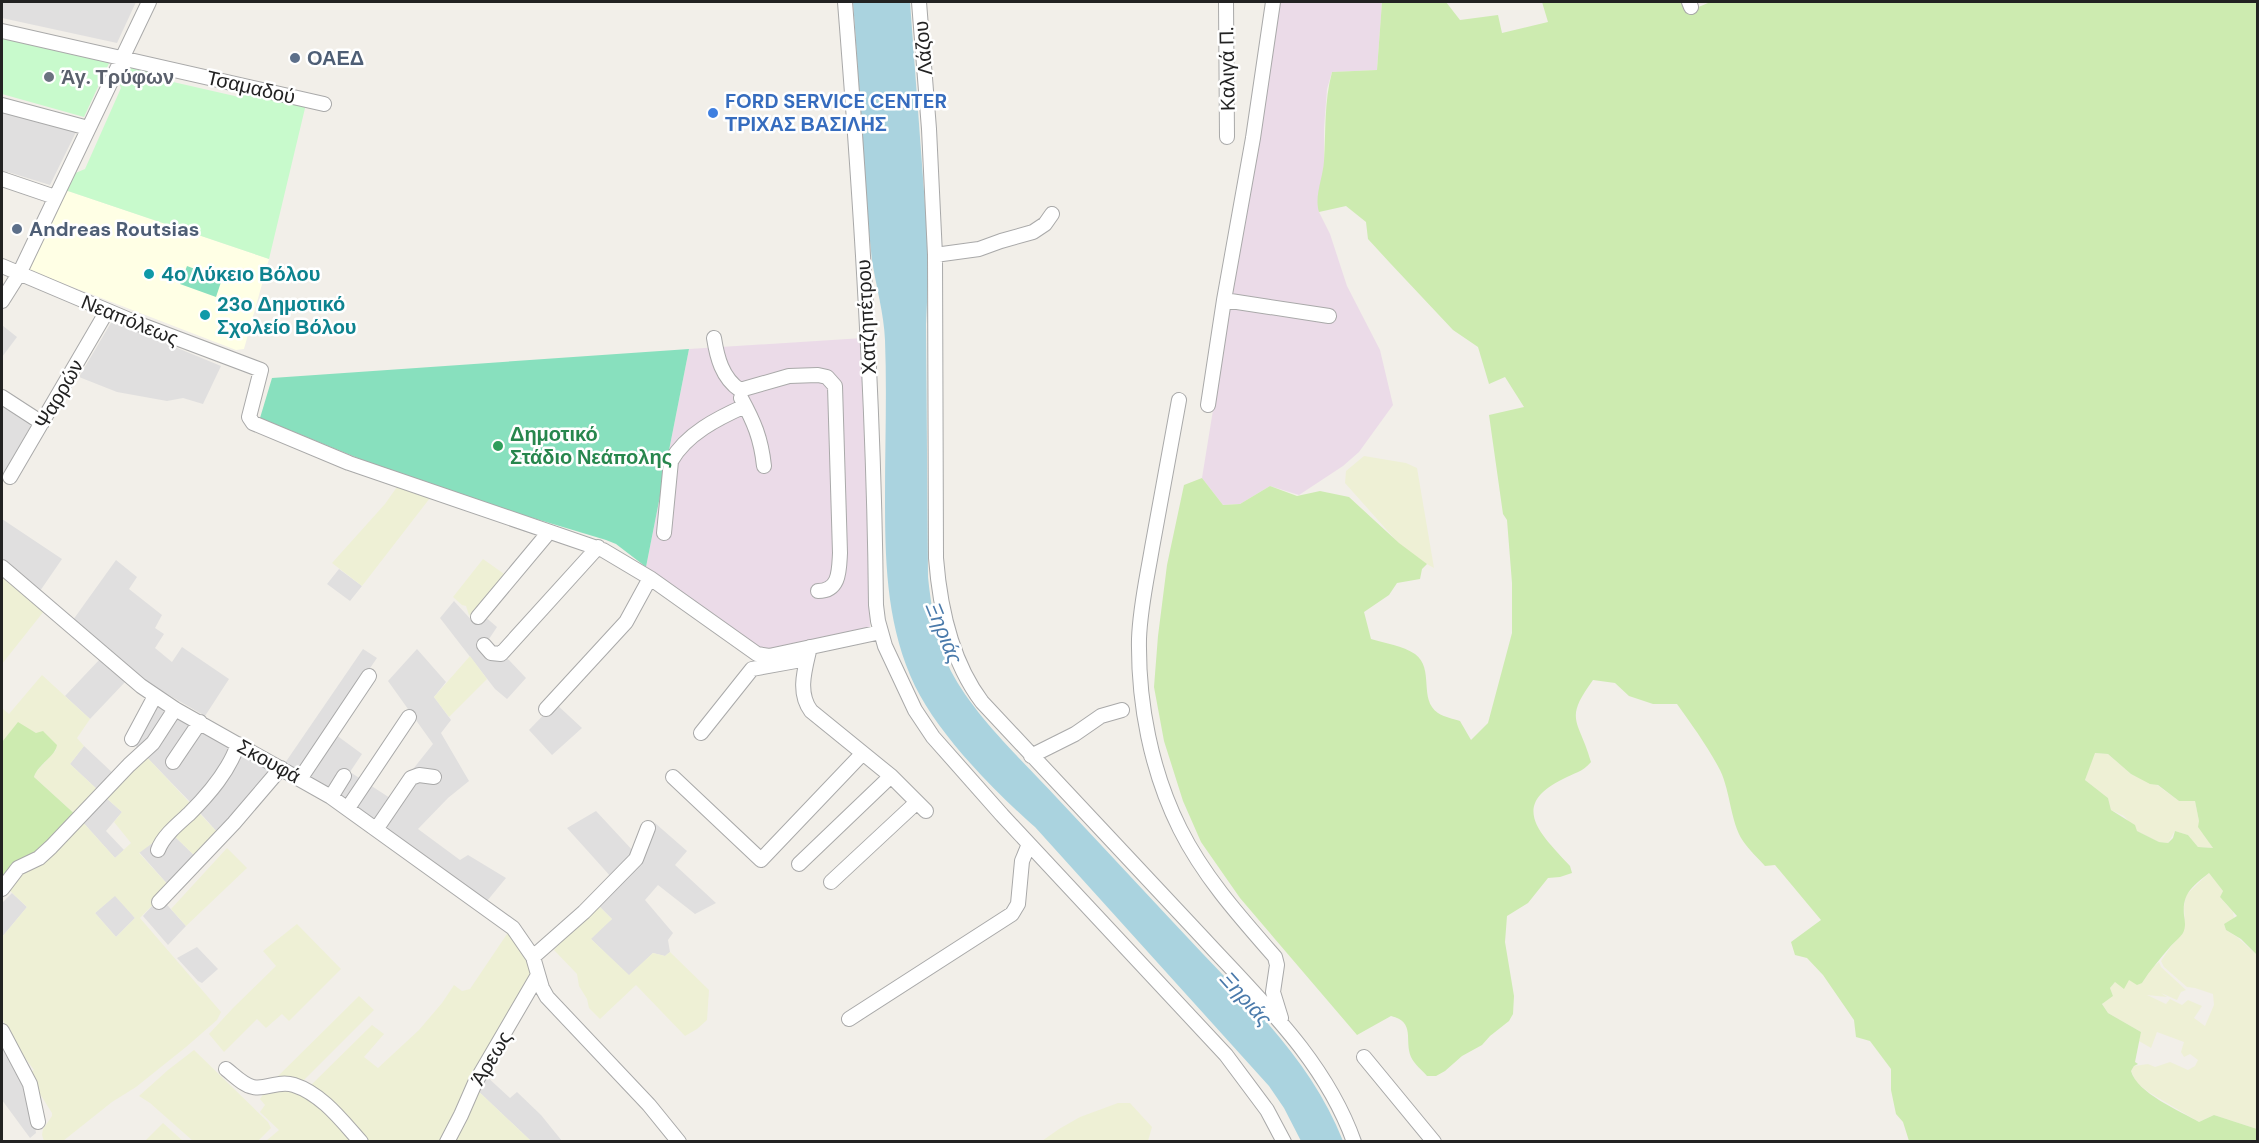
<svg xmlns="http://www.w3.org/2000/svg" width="2259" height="1143" viewBox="0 0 2259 1143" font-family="'DM Sans',sans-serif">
<rect width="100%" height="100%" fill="#f2efe9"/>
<path fill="#e0dfdf" d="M2,2H136L117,43L2,18Z
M2,109L77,130L50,185L8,172L2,185Z
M112,321L221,366L203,404L183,398L167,401L117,392L79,377Z
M2,325L17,337L2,357Z
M2,401L33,422L2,476Z
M2,519L62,559L40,591L2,558Z
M116,560L137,577L129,589L162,615L155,628L164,634L155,648L172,662L182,647L229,679L205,716L155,687L127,666L73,620Z
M339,569L362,586L350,601L327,584Z
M454,601L475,624L483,615L497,627L489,639L526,678L507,699L495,689L440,618Z
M363,649L377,658L328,729L362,754L350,772L390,798L433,744L388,681L417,649L446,682L434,697L451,720L441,733L469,781L448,798L418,829L460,860L468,855L506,878L487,901L385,827L285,763Z
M100,659L126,681L90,719L65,696Z
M155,702L274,769L218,833L193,805L133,743Z
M555,703L582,728L552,755L529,730Z
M84,746L116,776L101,793L70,764Z
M104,796L122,812L106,831L124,850L115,858L80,819Z
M596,811L635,853L612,878L567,828Z
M655,823L687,851L675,865L716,903L695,914L658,885L645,900L673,933L668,940L670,952L665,956L653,953L629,976L590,938L612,919L597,904L649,837Z
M169,831L197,858L170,887L139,852Z
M12,893L27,907L2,937V903Z
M115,895L135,918L116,937L95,913Z
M160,897L186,926L168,945L143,916Z
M197,947L218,969L202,983L198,981L177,958Z
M2,1041L28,1086L36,1133L30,1138L2,1100Z
M485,1075L510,1098L517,1092L541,1115L562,1141H531L476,1089Z"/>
<path fill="#ebdbe8" d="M1279,2H1382L1377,70L1332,72L1327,89L1324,128V166L1319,212L1330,234L1347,286L1380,350L1393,405L1359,452L1343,466L1299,495L1270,486L1240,504L1223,505L1202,478Z
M863,338L870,628L769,650L761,649L646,567L689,349Z"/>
<path fill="#ffffe5" d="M65,190L269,259L244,349L236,350L26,269Z"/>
<path fill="#eef0d5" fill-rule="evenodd" d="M1364,456L1406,463L1417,468L1434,568L1418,559L1401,546L1345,483L1346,471Z
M399,484L430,498L362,586L332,563L385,504Z
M483,559L507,576L473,617L469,615L466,606L462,605L453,597Z
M3,575L44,611L2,664V578Z
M470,656L487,679L449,717L434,697Z
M42,675L90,719L77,738L84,746L70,764L101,793L78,817L34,777L36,772L56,750L36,733L18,723L2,742V708L9,714Z
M2094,753L2108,754L2131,774L2157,785L2179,801H2195L2199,821L2207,839L2213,848L2198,847L2188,835L2175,831L2168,843L2159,842L2137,831L2124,816L2111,810L2108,798L2085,780Z
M144,754L218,833L197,858L169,831L139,853L170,887L140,918L221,1012L217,1020L186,1047L136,1087L112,1102L63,1141H44L42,1135L43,1129L52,1116V1113L35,1086L30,1072L34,1070L13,1042L2,1018V937L27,907L7,888L16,873L80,819L115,858L131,843L114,822L122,812L104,796ZM115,896L135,918L116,937L95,913Z
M227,848L247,868L186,926L171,909Z
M2209,873L2223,891L2220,897L2233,912L2234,918L2224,924L2226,930L2237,937L2257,955V1129L2214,1115L2199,1122L2150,1093L2137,1083L2131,1071L2134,1066L2148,1064L2155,1067L2170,1062L2188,1070L2195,1066L2198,1060L2190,1054L2184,1057L2181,1052L2184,1042L2157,1032L2151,1048L2139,1041L2141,1032L2108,1013L2102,1004L2113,996L2110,988L2115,982L2129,980L2142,983L2151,969L2159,962L2161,967L2186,990L2181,992L2177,1000L2161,993L2167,997L2147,995L2166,1004L2170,999L2182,1005L2188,1000L2202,1006L2194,1018L2205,1026L2214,1005L2213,994L2195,988L2187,987L2164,967L2161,961L2172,945L2182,934L2185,924L2184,907L2186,895Z
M597,904L612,919L591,939L629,975L653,953L665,956L670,952L709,990L707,1020L697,1029L685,1036L636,985L600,1019L589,1008L587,999L579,986L577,974L554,950Z
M297,924L341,969L289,1021L282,1014L266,1028L257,1019L224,1052L209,1034L233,1008L276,966L263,951Z
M509,931L528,962L531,975L441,1141H365L309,1087L372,1025L384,1034L364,1057L378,1068L419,1030L442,1003L454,985L462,991L470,989Z
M359,996L374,1010L300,1084L272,1082Z
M194,1050L268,1122L271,1128L258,1141H193L150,1103L139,1096L168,1070Z
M267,1089L301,1090L357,1141H266L279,1130L260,1112L265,1105L260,1099Z
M476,1089L531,1141L451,1142Z
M1118,1103H1130L1152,1127L1148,1141H1042L1059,1129L1080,1117Z
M163,1123L183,1141H145Z"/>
<path fill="#cdebb0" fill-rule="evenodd" d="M1382,2H1446L1460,20L1498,15L1502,33L1548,22L1542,2H1680C1692,11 1697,8 1710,2H2257V955L2241,939L2226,930L2224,924L2237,916L2220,897L2223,891L2209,873C2193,886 2182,893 2184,915C2185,921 2186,927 2183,933C2180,938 2174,942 2170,947C2160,959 2150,970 2142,983L2137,985L2129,980L2124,989L2115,982L2110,988L2113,996L2102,1004L2108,1013L2141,1032L2135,1062L2138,1064L2134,1066L2131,1071C2137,1093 2180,1111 2199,1122L2214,1115L2257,1129V1141H1909L1903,1122L1896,1114L1891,1090V1069L1870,1041L1856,1037L1854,1020L1823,975L1807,958L1795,955L1791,942L1821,920L1775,865L1765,866C1758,858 1749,850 1743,841C1730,821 1731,793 1720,770C1708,747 1692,725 1677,704H1653L1629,696L1615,683L1593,680C1563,721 1579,719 1591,762C1583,772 1574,773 1563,779C1507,806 1543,836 1570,866L1572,873L1560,877L1548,878L1528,903L1507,916L1505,942L1514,996L1513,1014L1509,1021L1490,1036L1482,1045L1462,1056L1445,1071L1436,1076H1427C1422,1070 1414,1064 1411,1057C1404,1040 1416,1022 1391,1016L1357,1035L1240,898L1201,842L1183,801L1164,741L1154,687L1158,636L1167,565L1184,485L1202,478L1223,505L1240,504L1270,486L1297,496L1320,491L1349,497L1399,543L1427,564L1422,569L1420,579L1397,583L1389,595L1364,612L1371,639C1385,643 1403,646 1415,654C1435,669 1418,699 1438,713C1444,717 1454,719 1460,721L1471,740L1488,723L1512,633V583L1507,520L1503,514L1489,415L1524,407L1505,377L1489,384L1478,347L1453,330L1390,263L1368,239L1366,222L1346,206L1319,212C1314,196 1323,178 1324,161C1326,131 1324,102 1332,72L1377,70ZM2095,753L2108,754L2131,774L2150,784L2158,785L2179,801H2195L2199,821L2198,827L2213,848L2198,847L2188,835L2175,831L2173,838L2168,843L2159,842L2137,831L2135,825L2111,810L2108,798L2085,780Z
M18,722L36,733L43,731L57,745C55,757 38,764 34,777L78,817L2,884V742Z"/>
<path fill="#c8facc" d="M2,34L110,61L84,117L2,94Z
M127,61L152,67L160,79L239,97L249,91L306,104L269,259L65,190L73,174L85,169L121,88L118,80Z"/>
<path fill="#88e0be" d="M187,266L222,279L216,297L180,284Z
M689,349L646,567L616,544L606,540L453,494L387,470L260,418L272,378Z"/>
<path fill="#aad3df" d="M853,2H910L929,259L926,324L928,577C931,606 936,637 948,665C970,712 1021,759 1057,798C1106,850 1154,902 1203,954C1258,1012 1313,1065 1343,1141H1301L1284,1108L1269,1086L1035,827C994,791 939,735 915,686C886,625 885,561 885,495C885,444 887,392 885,340C884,313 876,287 872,260C862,174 860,87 853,2Z"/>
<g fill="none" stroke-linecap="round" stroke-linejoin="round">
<defs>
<path id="minor" d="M845,2C861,203 874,404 876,605L878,621L885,646L915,710L933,737L1002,815L1226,1055L1267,1110L1284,1142
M919,2L929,129L935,255L936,558C940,609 951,661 982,702C1055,781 1130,859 1203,938C1260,1000 1325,1060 1354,1142
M1226,2L1227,137
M1689,2L1691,7
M2,31L324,104
M2,105L88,128
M2,179L55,197
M935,255L979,249L1001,241L1033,232L1045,224L1052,214
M2,266L139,324L261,370L249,417L253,423L349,463L603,550L650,578L757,654L769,656L881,632
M1224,300L1329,316
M2,301L19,274L149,2
M714,338C717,357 722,378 740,390L789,376L818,375L827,377L835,386L840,553C839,570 840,591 818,591
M2,397L42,423
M741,398C754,422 761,438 764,466
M1179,400C1170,449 1161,499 1152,548C1147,578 1140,608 1139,639C1138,703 1151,771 1180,829C1204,877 1240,917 1275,957L1277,965L1273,992L1281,1018
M1208,405L1224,300L1253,138L1273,2
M10,477L107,311
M664,533L671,461C686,434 718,418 745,406
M2,567L141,686L175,709L331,797L513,928L533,957L542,988L547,997L649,1105L679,1142
M478,617L549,532
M484,645L491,653L501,654L598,547
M810,647C805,669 797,692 811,711L891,776L926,811
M546,709L626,622L650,578
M701,733L752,669L807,659
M132,739L155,696
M1031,756L1075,734L1101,716L1122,710
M173,762L200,722
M673,777L761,860L862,754
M300,779L369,676
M331,797L344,776
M348,808L409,717
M377,828L411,778L419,775L434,777
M158,850C163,836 178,824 189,814C209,794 229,771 238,744
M799,864L891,776
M831,882L917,802
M2,889L18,868L39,858L51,847L129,765L153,743L175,709
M159,902L234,823L281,768
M533,957L584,912L636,859L648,828
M849,1019L1012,914L1018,904L1022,861L1029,844
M2,1031L30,1084L38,1122
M1364,1057L1434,1142
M226,1069C234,1075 243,1085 253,1087C266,1090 278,1080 294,1085C322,1094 342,1121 361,1142
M447,1142L461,1115L475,1083L538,975"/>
</defs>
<use href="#minor" stroke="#a9a9a9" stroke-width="16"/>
<use href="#minor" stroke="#fff" stroke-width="14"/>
</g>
<g fill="#5c6f8a" stroke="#fff" stroke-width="2">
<circle cx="295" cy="58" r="6"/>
<circle cx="17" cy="229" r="6"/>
</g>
<circle fill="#6b7280" stroke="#fff" stroke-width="2" cx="49" cy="77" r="6"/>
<circle fill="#3f7fe0" stroke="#fff" stroke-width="2" cx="713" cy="113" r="6"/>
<g fill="#0f9aa8" stroke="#fff" stroke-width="2">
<circle cx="149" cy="274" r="6"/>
<circle cx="205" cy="315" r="6"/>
</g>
<circle fill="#2e9e5b" stroke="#fff" stroke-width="2" cx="498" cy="446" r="6"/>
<g text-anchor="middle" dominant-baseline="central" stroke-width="5" stroke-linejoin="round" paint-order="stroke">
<g font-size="20" fill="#222" stroke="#fff">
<text transform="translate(923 48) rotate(-95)">Λάζου</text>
<text transform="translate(1227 69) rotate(-91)">Καλιγά Π.</text>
<text transform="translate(251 87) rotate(13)">Τσαμαδού</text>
<text transform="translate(866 317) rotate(-93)">Χατζηπέτρου</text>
<text transform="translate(130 320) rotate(22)">Νεαπόλεως</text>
<text transform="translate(59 394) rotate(-60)">Ψαρρών</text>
<text transform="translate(269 761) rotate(29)">Σκουφά</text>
<text transform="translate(491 1058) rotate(-59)">Άρεως</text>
</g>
<g font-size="20" font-weight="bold" fill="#4e5e75" stroke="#fff" text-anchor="start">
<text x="307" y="58">ΟΑΕΔ</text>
<text x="29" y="229">Andreas Routsias</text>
</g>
<g font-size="20" font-weight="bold" fill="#5b616d" stroke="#fff" text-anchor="start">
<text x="61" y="77">Άγ. Τρύφων</text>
</g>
<g font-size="20" font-weight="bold" fill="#366cbe" stroke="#fff" text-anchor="start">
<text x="725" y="101">FORD SERVICE CENTER<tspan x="725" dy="23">ΤΡΙΧΑΣ ΒΑΣΙΛΗΣ</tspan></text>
</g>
<g font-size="20" font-weight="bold" fill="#0d838f" stroke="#fff" text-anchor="start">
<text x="161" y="274">4ο Λύκειο Βόλου</text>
<text x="217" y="304">23ο Δημοτικό<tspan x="217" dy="23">Σχολείο Βόλου</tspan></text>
</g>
<g font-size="20" font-weight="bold" fill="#27864d" stroke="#fff" text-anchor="start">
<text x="510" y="434">Δημοτικό<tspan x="510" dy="23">Στάδιο Νεάπολης</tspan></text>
</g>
<g font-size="21" font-style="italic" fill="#4a7aab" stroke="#fff">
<text transform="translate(944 633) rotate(68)">Ξηριάς</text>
<text transform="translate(1246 999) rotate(48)">Ξηριάς</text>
</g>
</g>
<rect width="2259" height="1143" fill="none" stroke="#222222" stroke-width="6"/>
</svg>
